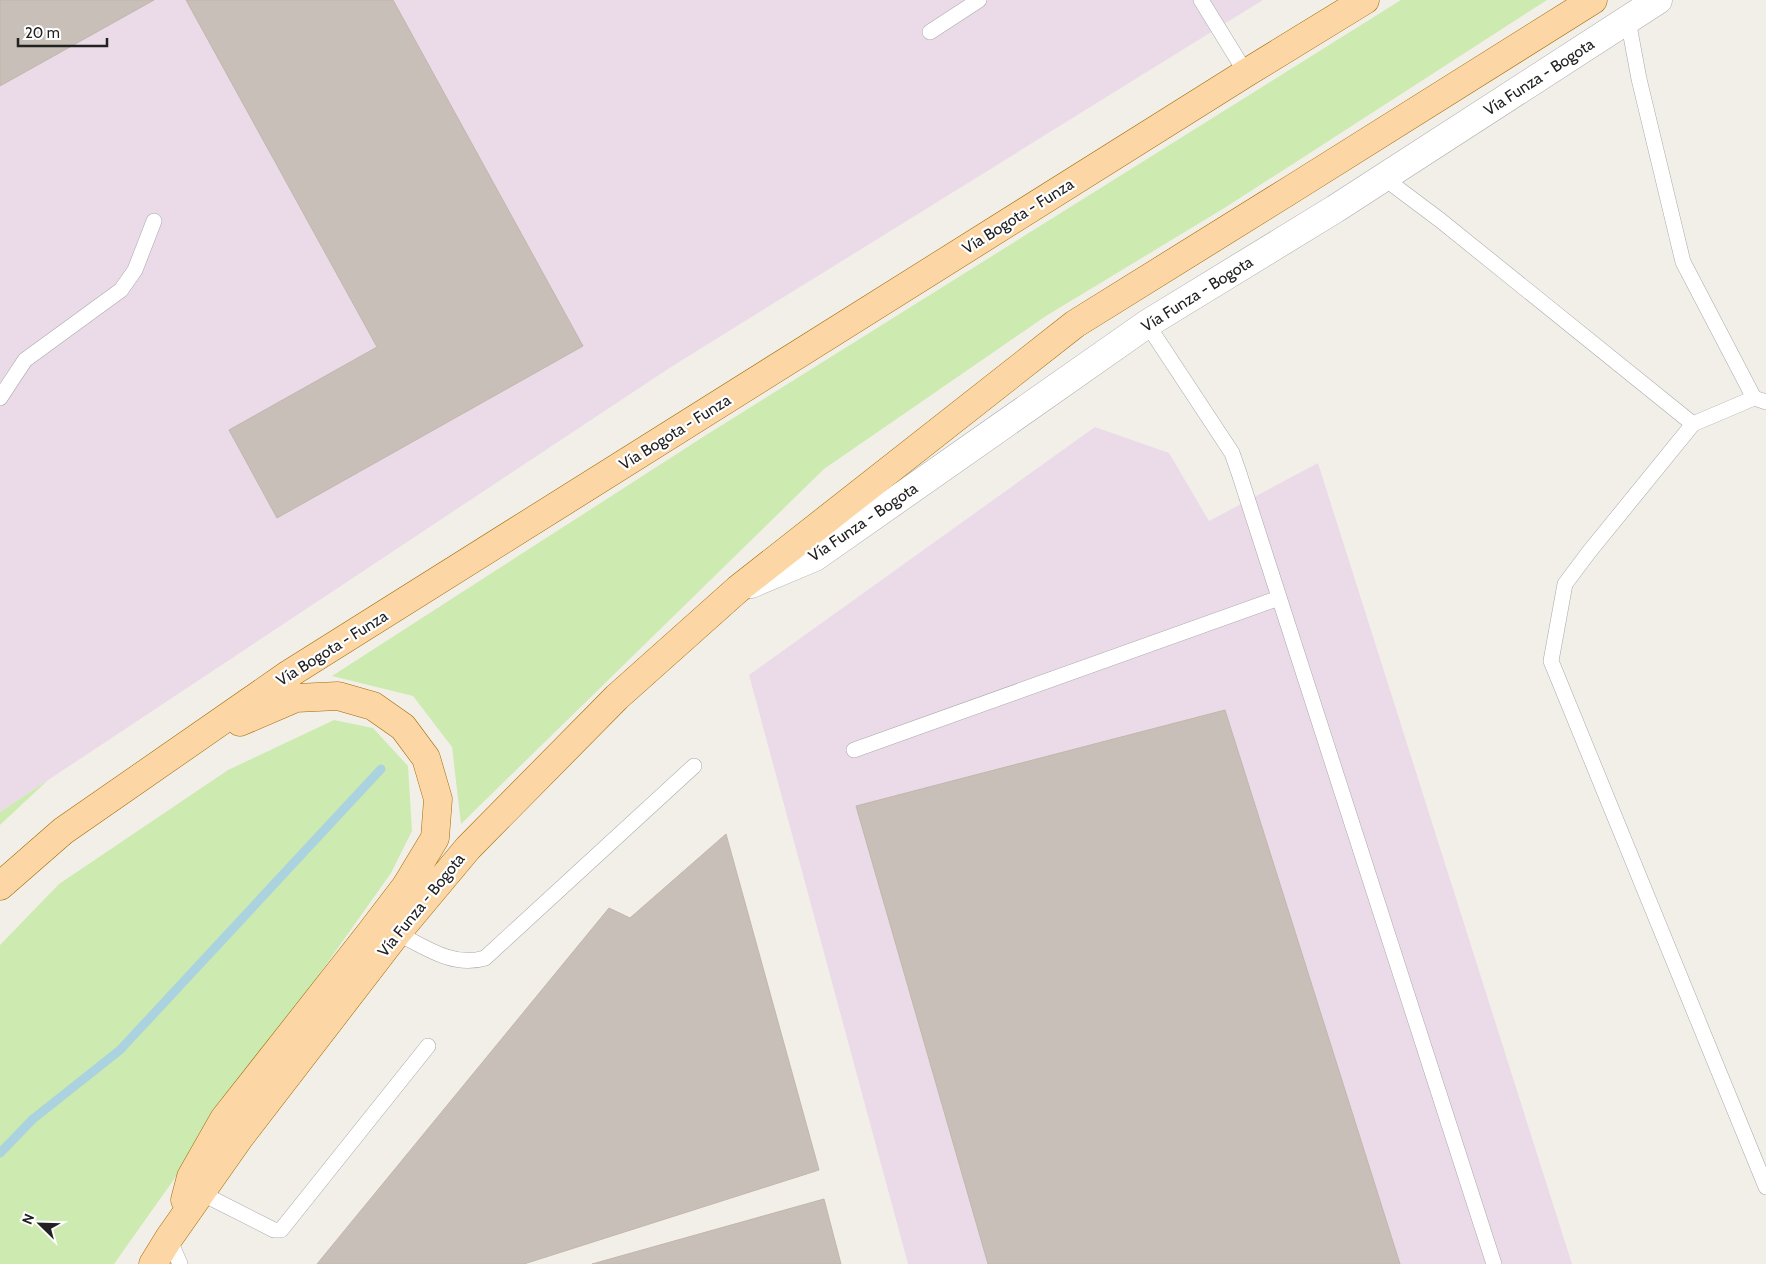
<svg xmlns="http://www.w3.org/2000/svg" width="1766" height="1264" viewBox="0 0 1766 1264" font-family="Cabin,sans-serif">
<rect width="100%" height="100%" fill="#f2efe9"/>
<path fill="#ebdbe8" d="M0,0H1263L671,367L0,812Z
M1095,427L1169,453L1209,521L1318,463L1572,1264H908L749,675Z"/>
<path fill="#cdebb0" d="M1401,0H1547L1226,207L1046,316L824,469L461,824L452,747L413,696L332,676L703,437Z
M334,720L373,728L408,766L412,831L391,873L114,1264H0V945L59,884L228,770Z
M48,780L0,825V812Z"/>
<g fill="none" stroke-linecap="round" stroke-linejoin="round">
<path stroke="#aad3df" stroke-width="9" d="M0,1153L33,1119L120,1050L381,769"/>
</g>
<path fill="#c7bfb8" stroke="#c4b6ab" d="M0,0H154L0,86Z
M186,0H393L583,346L277,518L229,430L377,347Z
M1225,710L1400,1264H988L856,806Z
M726,834L819,1170L524,1264H317L609,908L630,918Z
M824,1199L841,1264H592Z"/>
<g fill="none" stroke-linecap="round" stroke-linejoin="round">
<defs>
<path id="service" d="M1201,0L1246,73
M1628,20L1639,79L1683,262L1754,398
M930,32L979,0
M1384,178L1440,220L1693,424
M1147,324L1232,453L1239,473L1494,1264
M0,398L25,360L121,290L135,270L154,221
M1766,402L1754,398L1693,424L1589,552L1565,584L1551,661L1766,1187
M854,750L1279,598
M397,933C425,947 453,968 485,958L694,766
M201,1193L274,1230H281L428,1046
M169,1238L180,1264"/>
<path id="minor" d="M751,584L815,557L1147,324L1335,209L1658,0"/>
<path id="primary" d="M0,886L63,831L289,674L1246,73L1365,0
M185,1200L191,1177L224,1119L371,932L406,886L435,838L438,799L426,758L403,727L373,706L338,696L296,698L240,722
M153,1264L169,1238L240,1137L397,933L468,848L617,697L738,589L1075,324L1292,189L1593,0"/>
</defs>
<use href="#service" stroke="#a9a9a9" stroke-width="16"/>
<use href="#minor" stroke="#a9a9a9" stroke-width="29"/>
<use href="#primary" stroke="#a06b00" stroke-width="29"/>
<use href="#service" stroke="#fff" stroke-width="15"/>
<use href="#minor" stroke="#fff" stroke-width="28"/>
<use href="#primary" stroke="#fcd6a4" stroke-width="28"/>
</g>
<g text-anchor="middle" dominant-baseline="central" stroke-width="4.5" stroke-linejoin="round" paint-order="stroke">
<g font-size="16" fill="#222" stroke="#fff">
<text transform="translate(1539 77) rotate(-33)">Vía Funza - Bogota</text>
<text transform="translate(1018 216) rotate(-32)">Vía Bogota - Funza</text>
<text transform="translate(1197 294) rotate(-32)">Vía Funza - Bogota</text>
<text transform="translate(675 432) rotate(-32)">Vía Bogota - Funza</text>
<text transform="translate(863 522) rotate(-34)">Vía Funza - Bogota</text>
<text transform="translate(332 648) rotate(-32)">Vía Bogota - Funza</text>
<text transform="translate(421 905) rotate(-51)">Vía Funza - Bogota</text>
</g>
</g>
<g transform="translate(40 1224) rotate(293)" stroke="#ffffff" stroke-width="4" paint-order="stroke">
<path d="M0-4L9 19L0 12L-9 19Z" fill="#222222"/>
<text y="-8" font-size="14" font-weight="bold" text-anchor="middle" fill="#222222">N</text>
</g>
<path d="M18 38v8h89v-8" fill="none" stroke="#222222" stroke-width="2.5"/>
<text x="25" y="38" font-size="15" fill="#222222" stroke="#ffffff" stroke-width="4" paint-order="stroke">20 m</text>
</svg>
